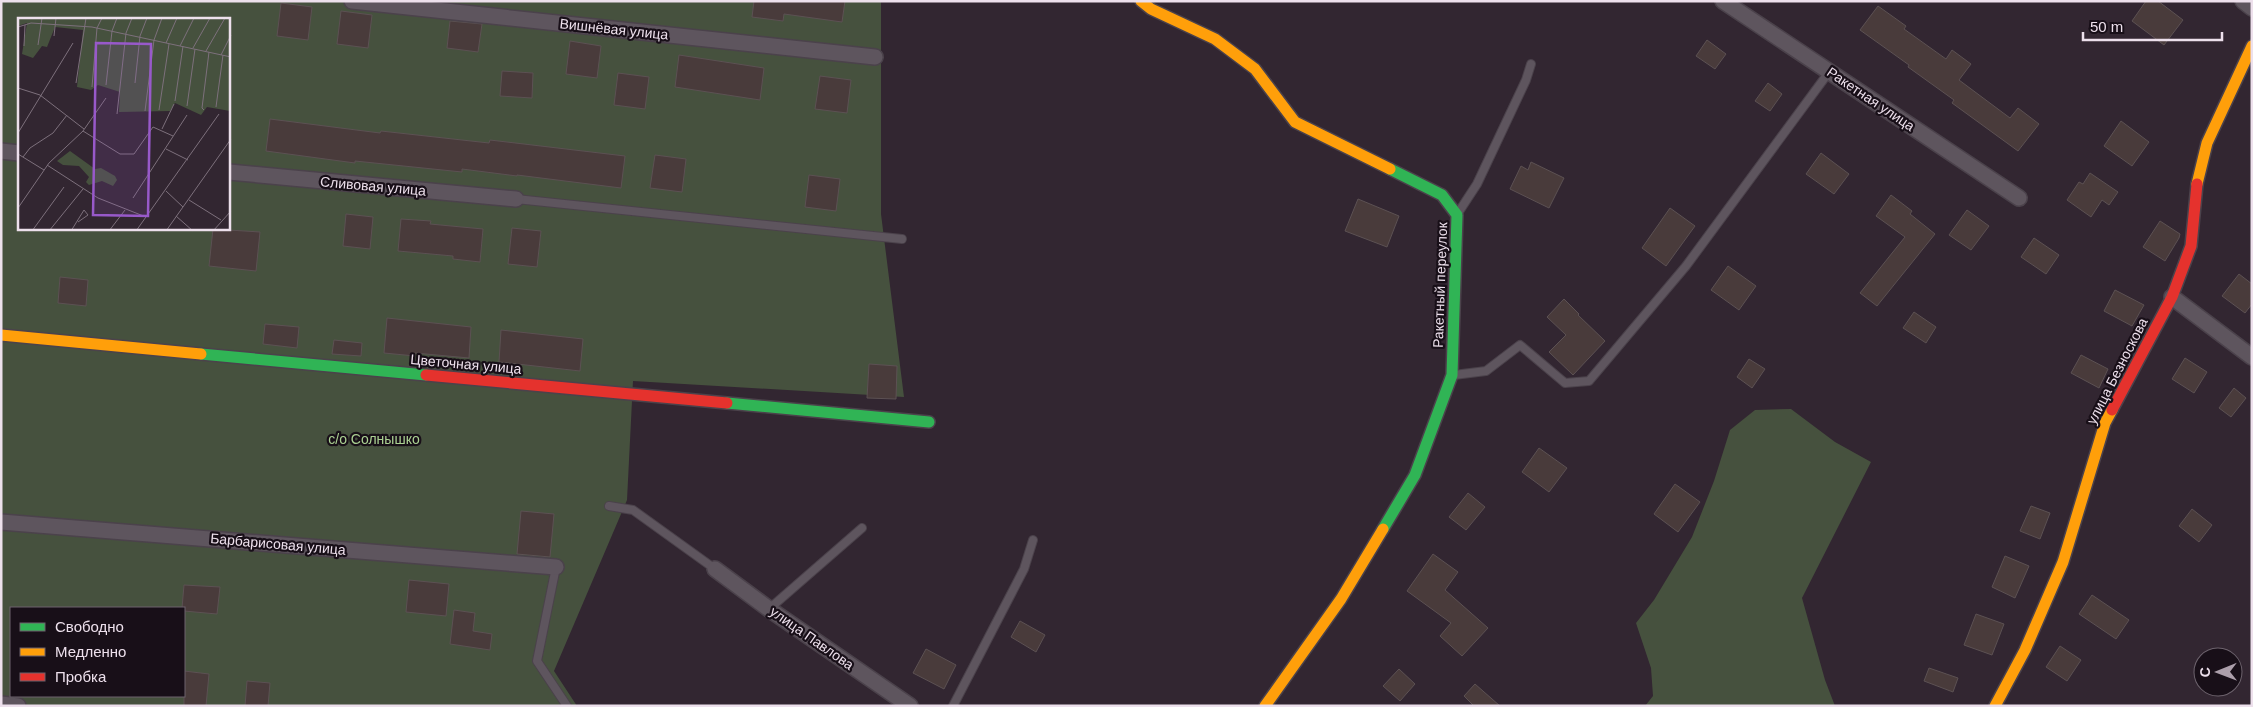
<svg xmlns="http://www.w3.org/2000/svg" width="2253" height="707" viewBox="0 0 2253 707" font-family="Arial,sans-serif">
<rect width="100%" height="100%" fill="#322631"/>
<path fill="#46513e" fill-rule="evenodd" d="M1,1H881V214L904,397L633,381L627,500L554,671L577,706H1ZM19,19H229V229H19ZM11,608H184V696H11Z
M1791,409L1835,442L1871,462L1802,598L1825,680L1835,706H1645L1653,696L1651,668L1636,623L1654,600L1692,537L1714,481L1730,430L1755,410Z"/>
<path fill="#493b3b" stroke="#5c5153" d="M754,1H845L842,22L784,14L783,21L752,17Z
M2146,1H2158L2183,20L2164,45L2132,21Z
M281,3L312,7L308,40L277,36Z
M1878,6L1906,26L1904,29L1946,59L1952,50L1971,64L1959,80L2010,118L2018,108L2039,124L2018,151L1952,103L1954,100L1908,67L1909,65L1860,30Z
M341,11L372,15L368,48L337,44Z
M450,21L482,24L478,52L447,48Z
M1707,40L1726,54L1715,69L1696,56Z
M570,41L601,46L597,78L566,74Z
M679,55L764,68L760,100L675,87Z
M502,71L533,73L532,98L500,96Z
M618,73L649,77L645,109L614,105Z
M820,76L851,80L847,113L815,109Z
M1768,83L1782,94L1770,111L1755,101Z
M270,119L380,133L381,131L489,143L490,140L625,156L621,188L517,175V176L462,169V172L355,161V163L266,151Z
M2121,121L2149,142L2132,166L2104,146Z
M1821,153L1849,174L1834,194L1806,174Z
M655,155L686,159L682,192L650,188Z
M1531,162L1564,178L1549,208L1510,189L1521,166L1528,170Z
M2090,173L2118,192L2109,205L2102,200L2091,217L2067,200L2079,182L2083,184Z
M809,175L840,179L836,211L805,207Z
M1891,195L1912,211L1910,214L1935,234L1877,306L1860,293L1905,237L1876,216Z
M1358,199L1399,216L1387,247L1345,231Z
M1670,208L1695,226L1666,266L1642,248Z
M1967,210L1989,226L1971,250L1949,235Z
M346,214L373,217L370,249L343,246Z
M401,219L431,221L430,224L483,229L480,262L453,259V256L398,251Z
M2160,221L2180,234L2179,238L2165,261L2143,247Z
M512,228L541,231L537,267L508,264Z
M213,229L260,232L256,271L209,266Z
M2034,238L2059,255L2046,274L2021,257Z
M1728,266L1756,286L1739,310L1711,290Z
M2239,274L2252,284V304L2245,313L2222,296Z
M60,277L88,280L86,306L58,303Z
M2115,290L2144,305L2132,326L2104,311Z
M1564,299L1579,314L1578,315L1605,341L1573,375L1549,352L1566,335L1547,317Z
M1914,312L1936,327L1926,343L1903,328Z
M387,318L471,327L469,358L415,353V356L384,353Z
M265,324L299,327L297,348L263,344Z
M501,330L583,339L580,371L499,362Z
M334,340L362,343L361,356L332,354Z
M2081,355L2108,369L2099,388L2071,373Z
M2185,358L2207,372L2194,393L2172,379Z
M1749,359L1765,369L1752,388L1737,377Z
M869,364L897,366L896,399L867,398Z
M2234,388L2246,398L2231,417L2219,408Z
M1539,448L1567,468L1549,492L1522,472Z
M1675,484L1700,502L1678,532L1654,514Z
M1468,493L1485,507L1466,530L1449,517Z
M2031,506L2050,513L2040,539L2020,531Z
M2192,509L2212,525L2199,542L2179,526Z
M521,511L554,514L550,557L517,554Z
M1433,554L1458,572L1445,590L1488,628L1462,656L1440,636L1451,623L1407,591Z
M2005,556L2029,566L2015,598L1992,587Z
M409,580L449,584L446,616L406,612Z
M184,585L220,587L217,614L184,611L182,608Z
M2092,595L2129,620L2116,639L2079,614Z
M454,610L475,613L473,631L492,634L490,650L450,644Z
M1976,614L2004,624L1992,655L1964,645Z
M1020,621L1045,635L1036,652L1011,637Z
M2060,646L2081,660L2067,681L2046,667Z
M926,649L956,665L944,689L913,673Z
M1929,668L1958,678L1953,692L1924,681Z
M1399,669L1415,684L1400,701L1383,686Z
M184,671L209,674L206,706H184Z
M247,681L270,683L268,706H245Z
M1475,684L1500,706H1474L1464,696Z"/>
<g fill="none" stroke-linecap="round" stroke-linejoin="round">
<defs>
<path id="lane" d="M516,199L902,239
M1458,213L1477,184L1526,80L1531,64
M1454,375L1486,371L1520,345L1565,383L1589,381L1686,266L1829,72
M609,506L633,510L715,569
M556,567L537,661L567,706
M769,609L862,528
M953,706L1024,569L1033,540"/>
<path id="street" d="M352,1L875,57
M1723,1L2019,198
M2243,1L2252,8
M1,151L19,153
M229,172L516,199
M2172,297L2252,357
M1,522L556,567
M715,569L769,609L910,706
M1,704L18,706"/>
<path id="fast" d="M201,354L426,375
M727,403L929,422
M1383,529L1415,475L1452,375L1457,215L1442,195L1390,169"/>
<path id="slow" d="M1141,1L1151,9L1215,39L1255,69L1295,122L1390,169
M2197,184L2207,143L2252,46
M1,335L201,354
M1265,706L1341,599L1383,529
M1995,706L2025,650L2063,562L2105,423L2112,410"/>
<path id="jam" d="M426,375L727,403
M2112,410L2172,297L2191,246L2197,184"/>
</defs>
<use href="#lane" stroke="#4b424b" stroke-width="10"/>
<use href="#street" stroke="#4b424b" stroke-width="18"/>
<use href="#fast" stroke="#4b424b" stroke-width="14"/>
<use href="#slow" stroke="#4b424b" stroke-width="14"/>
<use href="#jam" stroke="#4b424b" stroke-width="14"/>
<use href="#lane" stroke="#5e555e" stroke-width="8"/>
<use href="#street" stroke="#5e555e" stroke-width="15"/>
<use href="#fast" stroke="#30b455" stroke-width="11"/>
<use href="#slow" stroke="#ff9f0a" stroke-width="11"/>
<use href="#jam" stroke="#e5322d" stroke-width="11"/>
</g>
<g text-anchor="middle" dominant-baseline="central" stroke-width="4.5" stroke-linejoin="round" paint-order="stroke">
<g font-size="14" fill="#ede0ec" stroke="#180f18">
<text transform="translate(614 29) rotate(6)">Вишнёвая улица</text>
<text transform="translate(1871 99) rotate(34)">Ракетная улица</text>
<text transform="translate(373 186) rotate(5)">Сливовая улица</text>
<text transform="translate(1440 285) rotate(-88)">Ракетный переулок</text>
<text transform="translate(466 364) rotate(5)">Цветочная улица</text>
<text transform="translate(2117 371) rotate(-63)">улица Безноскова</text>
<text transform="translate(278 544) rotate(5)">Барбарисовая улица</text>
<text transform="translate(812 638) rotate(35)">улица Павлова</text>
</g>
<g font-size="14" fill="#acd293" stroke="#180f18">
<text x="374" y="439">с/о Солнышко</text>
</g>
</g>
<g transform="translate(18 18)">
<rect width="212" height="212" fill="#322631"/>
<path d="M0,0H212V93L189,89L183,97L157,85L152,93L101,94L102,74L80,67L73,72L59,69L65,12L37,9L29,29L24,28L15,40L4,36L9,5L0,8ZM52,133L77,151L83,150L97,158L99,162L95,168L84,163L71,167L68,164L71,159L61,148L45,147L39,143Z" fill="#46513e"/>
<path fill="none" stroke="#7d707c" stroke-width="1" d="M0,9L13,5L74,9L213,39M36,18L38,0M148,25L159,0M20,27L24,0M6,28L7,7M162,28L176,0M175,30L192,0M188,33L207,0M203,37L213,17M58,65L68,0M117,65L122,18L129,0M88,67L94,13L99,0M74,69L79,10L84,0M0,70L22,77L66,111M157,83L165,28M169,88L177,31M198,89L205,37M141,92L151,26M186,92L184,90L191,34M127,93L136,22L144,0M99,96L108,15L114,0M144,111L156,86M65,113L102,136H116L135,109L155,118M0,115L55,25M148,131L170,142M0,136L26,152M5,139L12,130L35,115L49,97M29,147L80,180L128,199M148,173L165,189M115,180L169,97M171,182L203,202M0,190L31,145L65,113L88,80M158,198L175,213M14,213L46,169M31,213L65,171M53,213L66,192L70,197L60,204M91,213L107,192M118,213L201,96M148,213L213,121M195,213L213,193"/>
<path fill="#9859ca" fill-opacity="0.15" stroke="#9859ca" stroke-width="2.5" d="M78,25L133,26L130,198L75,197Z"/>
<rect width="212" height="212" fill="none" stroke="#ede0ec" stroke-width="2.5"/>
</g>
<rect width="2253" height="707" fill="none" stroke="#ede0ec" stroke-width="5"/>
<rect x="10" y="607" width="175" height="90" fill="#180f18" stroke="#6d636d"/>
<rect x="20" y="623" width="25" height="8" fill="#30b455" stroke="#6d636d"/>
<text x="55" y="632" font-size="15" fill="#ede0ec">Свободно</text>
<rect x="20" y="648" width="25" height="8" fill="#ff9f0a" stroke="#6d636d"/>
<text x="55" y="657" font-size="15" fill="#ede0ec">Медленно</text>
<rect x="20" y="673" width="25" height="8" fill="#e5322d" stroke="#6d636d"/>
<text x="55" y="682" font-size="15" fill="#ede0ec">Пробка</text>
<g transform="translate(2218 672) rotate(269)"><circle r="24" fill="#180f18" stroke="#6d636d"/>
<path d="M0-4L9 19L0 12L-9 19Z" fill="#ac9fab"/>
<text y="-8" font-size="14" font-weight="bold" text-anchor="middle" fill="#ede0ec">С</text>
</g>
<path d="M2083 32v8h139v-8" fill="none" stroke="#ede0ec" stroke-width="2.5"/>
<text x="2090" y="32" font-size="15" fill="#ede0ec" stroke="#180f18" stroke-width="4" paint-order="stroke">50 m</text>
</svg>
